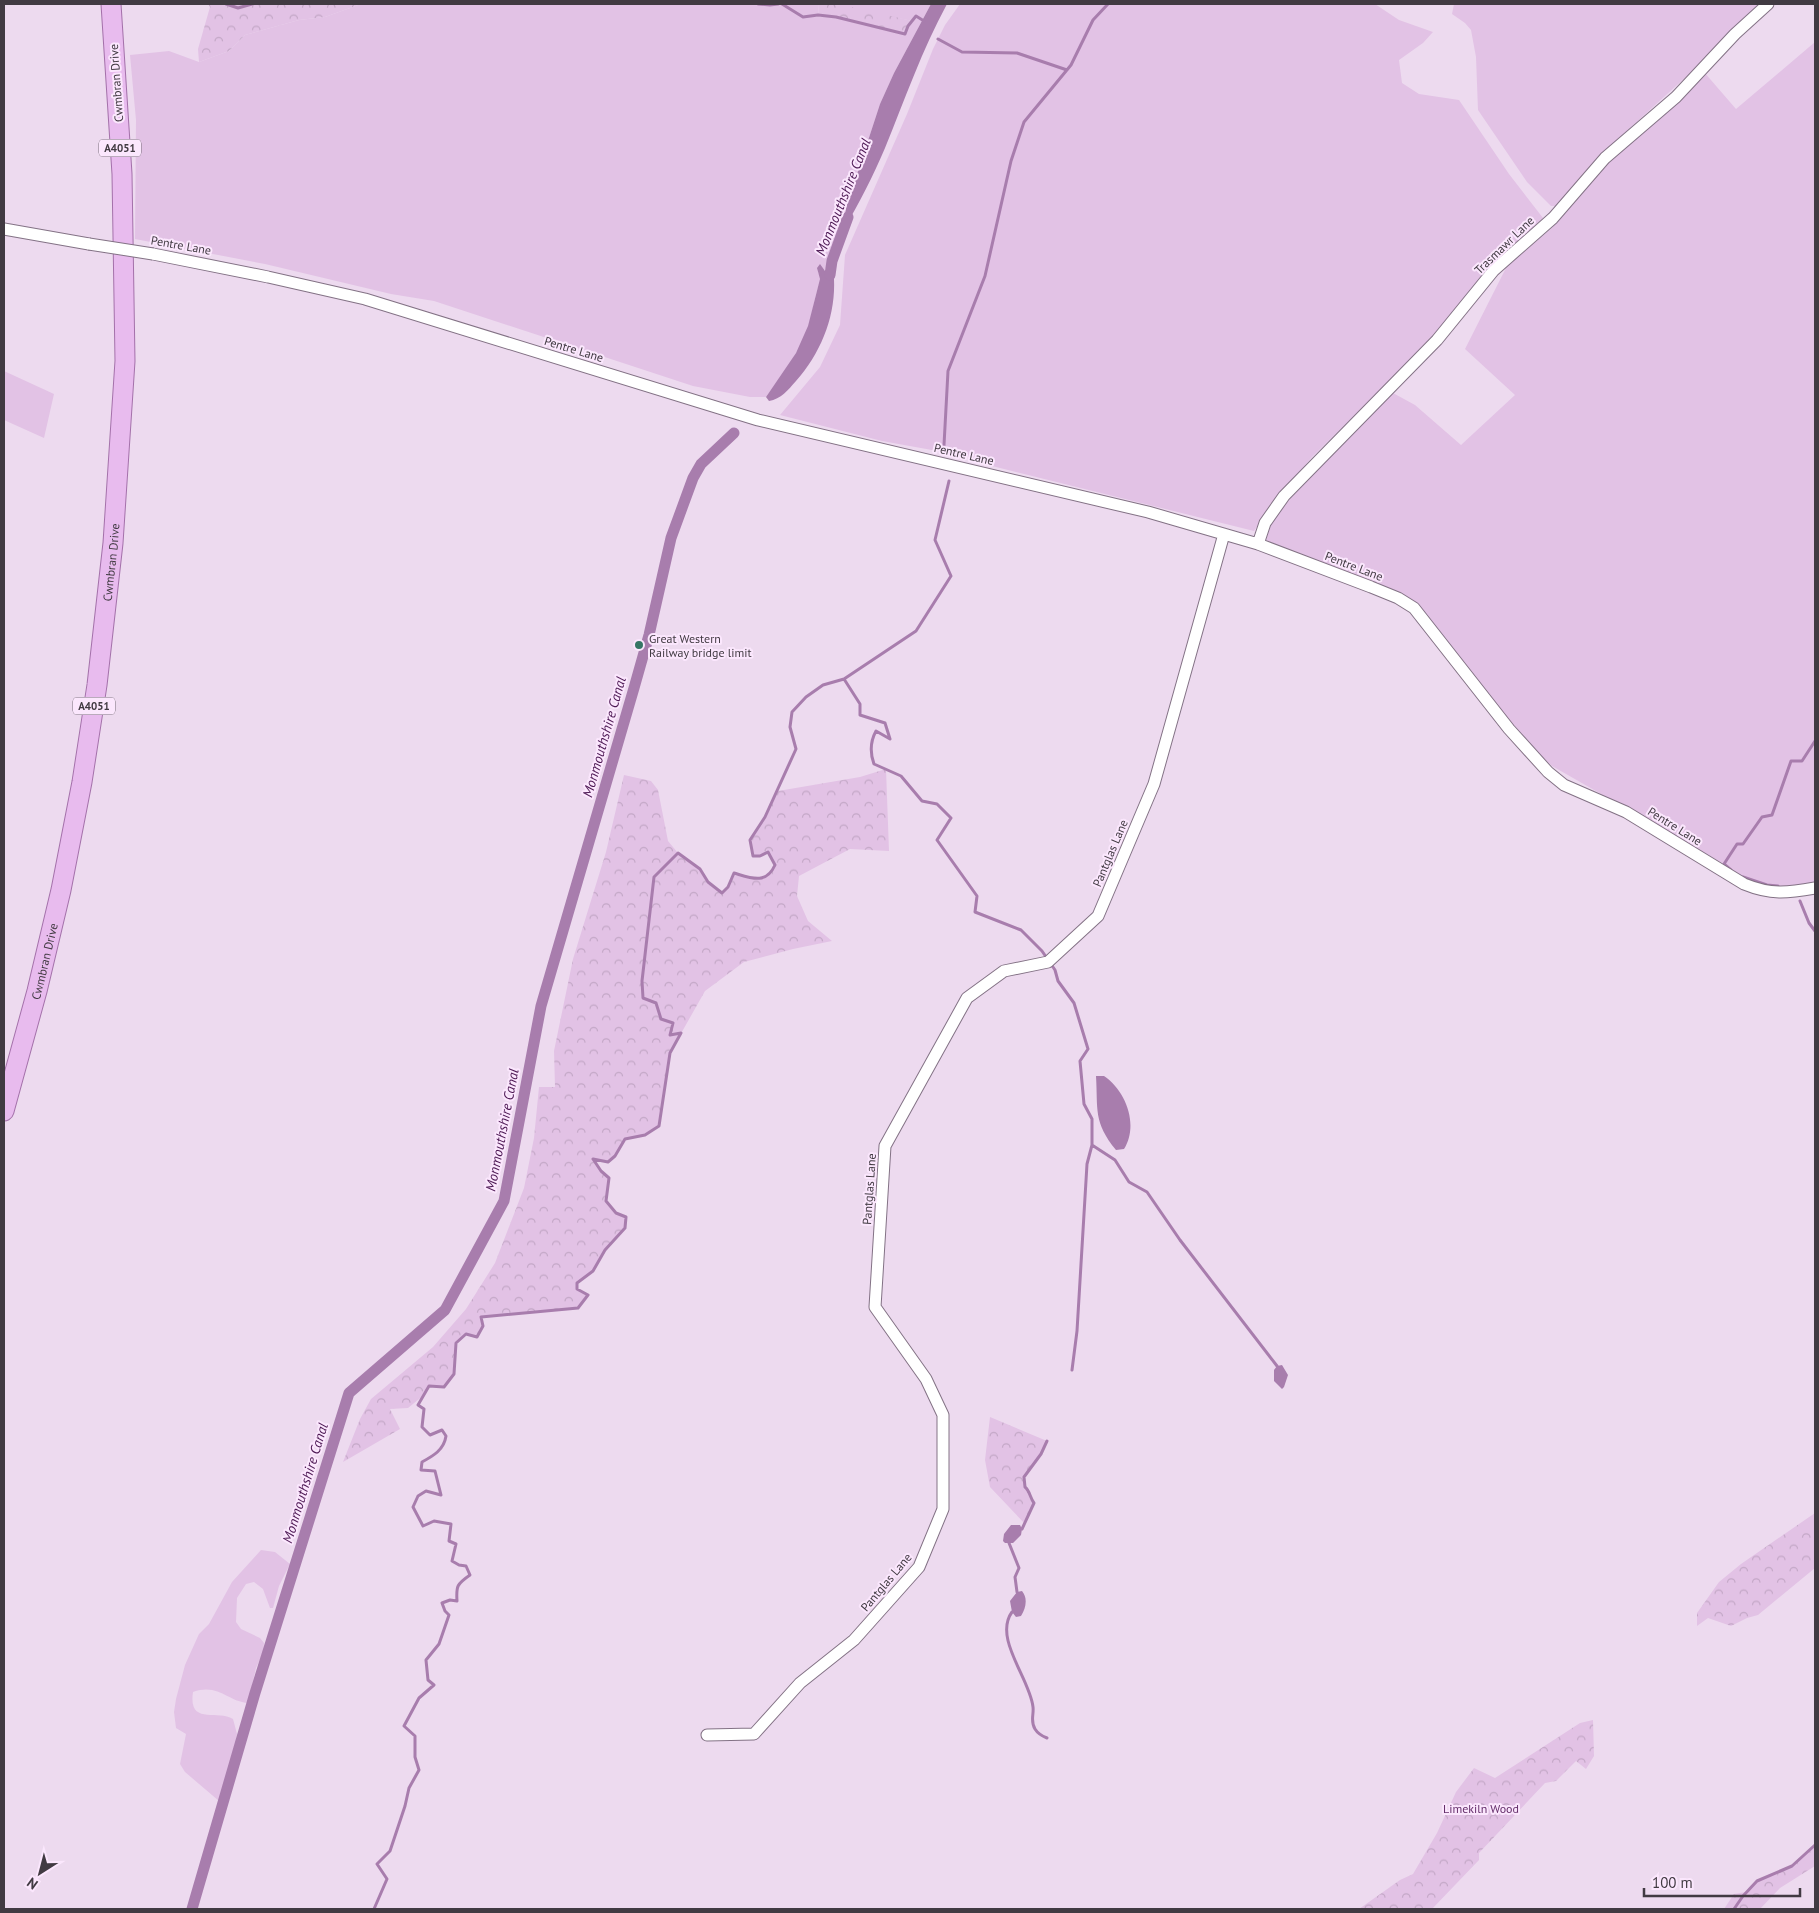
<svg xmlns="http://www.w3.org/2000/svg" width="1819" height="1913" viewBox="0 0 1819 1913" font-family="'PT Sans',sans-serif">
<defs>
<pattern id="forest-crowns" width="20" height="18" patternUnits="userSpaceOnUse" patternTransform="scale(1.25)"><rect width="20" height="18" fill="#e2c2e5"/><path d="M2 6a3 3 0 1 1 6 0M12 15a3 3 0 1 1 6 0" fill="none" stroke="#c3a7c6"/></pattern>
</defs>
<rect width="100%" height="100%" fill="#eddaef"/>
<path fill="#e2c2e5" d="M361,4H819L818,15L809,17H836L905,34L912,21L831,4H931L894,73L880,104L846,208L843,230L832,261L824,271L818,272L821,279C815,294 813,310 809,325C800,352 782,374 766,397H750L693,386L434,301L391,294L265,264L135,239L136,120L130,55L169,51L199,62L229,51L245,35L299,20L325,17Z
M960,4H1375L1399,20L1433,32L1423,43L1399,60L1402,83L1419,94L1459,100L1509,174L1543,218L1497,263L1416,355L1312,457L1284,490L1254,531L976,462L957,450L945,446L943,452L882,441L780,415L820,367L840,325L845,255L907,114L933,49L945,25Z
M1454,4H1760L1688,75L1607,149L1556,206H1551L1527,182L1478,110L1476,57L1471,30L1465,23L1452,14Z
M1815,42V882L1791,888L1767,885L1740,877L1724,864L1552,766L1527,744L1420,608L1266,540L1270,524L1283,507L1328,457L1393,393L1415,405L1461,445L1515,395L1465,349L1507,266L1552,228L1569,205L1610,160L1704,72L1736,109Z
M4,371L54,394L44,438L4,420Z
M261,1550L275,1552L290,1564L279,1586L273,1608H270L263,1589L254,1582L246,1584L237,1598L236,1622L241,1629L260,1638L264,1643L263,1653L256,1668L248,1703C228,1702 219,1683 193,1692C188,1726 217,1709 233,1719L237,1734L235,1750L219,1801L185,1772L180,1764L186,1734L176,1728L174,1712L176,1699L185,1665L199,1634L209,1624L232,1582Z"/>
<path fill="url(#forest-crowns)" d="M208,4H361L325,17L299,20L245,35L229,51L199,62L198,49L210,7Z
M819,4C850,4 882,14 912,21L905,34L836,17L818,15Z
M886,769L889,851L850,849L799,876L797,896L808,921L832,941L793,949L744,962L705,991L670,1053L659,1126L645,1135L625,1139L615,1156L608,1162L593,1160L601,1171L609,1178L606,1201L616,1213L626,1217L625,1228L605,1250L593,1271L577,1283V1289L588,1295L578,1308L481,1317L483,1326L477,1337L466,1334L456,1343L454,1374L444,1387L429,1386L424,1395L408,1408L390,1409L400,1429L343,1462L360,1419L371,1399L433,1347L466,1309L495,1263L524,1188L534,1138L539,1087H555L554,1051L573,959L606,852L624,775L651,781L658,790L668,841L678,853L700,869L708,882L715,889L722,893L728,887L734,873C751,878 766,885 775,865L768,852L760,856H753L750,840L765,817L778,791L860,777Z
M990,1417L1047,1441L1041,1454L1024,1477L1025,1486C1030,1491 1030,1498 1034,1503L1025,1524L990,1487L985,1460Z
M1815,1513V1568L1758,1615L1747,1618L1731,1626L1708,1618L1697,1626V1613L1719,1582L1741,1564Z
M1593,1720L1594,1756L1586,1769L1576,1761L1556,1781L1545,1783L1479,1853V1860L1432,1909H1359L1400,1880L1413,1874L1437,1833L1456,1792L1474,1768L1495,1778L1580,1723Z
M1815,1845V1866L1780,1888L1760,1909H1724L1734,1894L1746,1892L1757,1881L1792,1866Z"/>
<path fill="#a87dad" d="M931,4H947C922,50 905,99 885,148C873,176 859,204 843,230L846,208L880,104L894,73Z
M832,261C840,305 825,348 796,381C788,390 781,399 769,401L766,397L796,353L808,326L820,279L817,268L820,264L825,271Z
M1096,1076H1104C1126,1091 1139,1125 1124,1149L1116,1150C1093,1122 1098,1109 1096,1076Z
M1282,1365L1288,1375L1284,1387L1282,1389L1274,1381V1370L1277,1366Z
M1011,1525H1020L1022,1529L1021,1535L1013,1543H1005L1003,1541L1004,1534Z
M1022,1591C1028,1598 1026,1608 1021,1616L1016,1617L1012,1612L1010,1601L1017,1592Z"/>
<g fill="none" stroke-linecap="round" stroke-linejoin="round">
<path stroke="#a87dad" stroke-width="3" d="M226,4L238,8L252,4
M758,4L770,5L778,4
M782,4L803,17L818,15L836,17L905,34L908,26L916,16L924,21
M938,39L962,52L1017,53L1067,70
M943,452L944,445L948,371L985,276L1011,161L1024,122L1071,65L1093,20L1108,4
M949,481L935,540L951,576L916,631L844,679L860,704V715L885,723L890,739L876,731C870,742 870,753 874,764L901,776L922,801L937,804L951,818L937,840L977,896L975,912L1021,930L1042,951L1055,970L1058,981L1074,1003L1088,1049L1080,1061L1084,1104L1092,1119V1145L1087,1164L1077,1331L1072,1370
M1731,870L1724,864L1737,844H1743L1762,817L1772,815L1791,761H1802L1815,741
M1743,877L1767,885L1778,886
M1800,901L1809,923L1815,931
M1092,1145L1115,1160L1129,1182L1147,1192L1180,1240L1277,1366
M1022,1529L1034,1503C1030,1498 1030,1491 1025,1487L1024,1477L1041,1454L1047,1441
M1009,1543L1019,1568L1015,1577L1017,1592
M1012,1612C993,1638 1030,1679 1033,1707C1034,1715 1030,1721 1035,1729C1038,1734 1042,1736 1047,1738
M374,1909L387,1879L377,1864L390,1851L405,1806L409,1788L419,1770L415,1757V1736L404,1726L419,1698L434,1685L428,1680L426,1660L439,1644L449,1615L445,1611L442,1603L450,1600L457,1601C456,1586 457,1584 470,1575L466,1566L459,1565L452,1561L456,1544L449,1541L451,1524L434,1521L423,1526L413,1507L418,1496L426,1491L441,1495L435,1471L421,1470L422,1462C433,1456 444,1450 446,1436L442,1430L430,1435L422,1427L424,1409L418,1405L429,1386L444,1387L454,1374L456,1343L466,1334L477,1337L483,1326L481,1317L578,1308L588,1295L577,1289V1283L593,1271L605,1250L625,1228L626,1217L616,1213L606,1201L609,1178L601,1171L593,1159L608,1162L615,1156L625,1139L645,1135L659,1126L670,1053L681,1033L670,1035L673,1023L661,1019L656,1003L643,998L642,981L654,877L678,853L700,869L708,882L722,893L728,887L734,873C751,878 766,885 775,865L768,852L760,856H753L750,840L765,817L796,749L790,727L792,712L806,697L823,685L844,679
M1734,1909L1743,1896L1757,1881L1792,1866L1815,1845"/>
<path stroke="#a87dad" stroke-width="11" d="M830,275L832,261L848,217
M192,1909L255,1693L349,1393L445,1310L504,1201L541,1006L634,688L649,635L671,538L693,478L701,464L734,433"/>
<defs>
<path id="street" d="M4,229L89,244
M153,254L268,277L365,299L758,420L1148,512L1258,544L1371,587L1398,598L1414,608L1509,729L1548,772L1564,785L1626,812L1744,884C1771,895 1787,893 1815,888
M1258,544L1265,523L1284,496L1437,340L1494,270L1553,218L1605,158L1676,97L1735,34L1768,4
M707,1735L754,1734L800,1683L854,1640L919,1567L943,1509V1415L926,1379L875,1307L885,1146L967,998L1004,971L1048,962L1098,916L1154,784L1224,534"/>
<g id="primary">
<path id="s1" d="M4,1111L37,991L61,890L82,782L97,685L113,543L125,361L122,174L111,4"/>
</g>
</defs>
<use href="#street" stroke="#837285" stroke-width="13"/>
<use href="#primary" stroke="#a471aa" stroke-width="21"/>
<use href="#street" stroke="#fff" stroke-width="11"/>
<use href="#primary" stroke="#e8bbee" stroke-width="19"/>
<defs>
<path id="street-bridge" d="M89,244L153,254"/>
</defs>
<use href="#street-bridge" stroke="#837285" stroke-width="13" stroke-linecap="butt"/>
<use href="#street-bridge" stroke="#fff" stroke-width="11"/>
</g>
<circle fill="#367665" stroke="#fbe7fd" stroke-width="2" cx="639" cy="645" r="5"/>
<g text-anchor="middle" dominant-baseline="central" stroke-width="4" stroke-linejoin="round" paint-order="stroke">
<g fill="#fbe7fd" stroke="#796e7a" stroke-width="1">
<rect x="99" y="139.5" width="42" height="17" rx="4"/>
<rect x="73" y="697.5" width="42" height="17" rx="4"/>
</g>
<g font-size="11" font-weight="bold" fill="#413a42">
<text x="120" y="148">A4051</text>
<text x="94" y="706">A4051</text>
</g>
<g font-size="12" fill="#413a42" stroke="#fbe7fd">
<text transform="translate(116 83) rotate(-94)">Cwmbran Drive</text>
<text transform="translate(181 245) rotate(10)">Pentre Lane</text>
<text transform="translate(1504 245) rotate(-44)">Trasmawr Lane</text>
<text transform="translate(574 349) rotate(17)">Pentre Lane</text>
<text transform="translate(964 454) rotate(13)">Pentre Lane</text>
<text stroke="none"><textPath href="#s1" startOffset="560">Cwmbran Drive</textPath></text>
<text transform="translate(1354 566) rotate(21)">Pentre Lane</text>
<text transform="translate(1675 826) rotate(32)">Pentre Lane</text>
<text transform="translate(1110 853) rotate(-67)">Pantglas Lane</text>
<text stroke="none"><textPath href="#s1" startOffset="155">Cwmbran Drive</textPath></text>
<text transform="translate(869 1189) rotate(-86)">Pantglas Lane</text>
<text transform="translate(886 1582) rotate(-50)">Pantglas Lane</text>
</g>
<g font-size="12" fill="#413a42" stroke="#fbe7fd" text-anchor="start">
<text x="649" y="638">Great Western<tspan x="649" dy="14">Railway bridge limit</tspan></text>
</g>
<g font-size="12" fill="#642e6a" stroke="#fbe7fd">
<text x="1481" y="1808">Limekiln Wood</text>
</g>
<g font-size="14" font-style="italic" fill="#4c1753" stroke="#fbe7fd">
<text transform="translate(843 197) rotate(-68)">Monmouthshire Canal</text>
<text transform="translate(604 737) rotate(-74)">Monmouthshire Canal</text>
<text transform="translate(502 1130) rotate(-79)">Monmouthshire Canal</text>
<text transform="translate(305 1483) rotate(-73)">Monmouthshire Canal</text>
</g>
</g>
<rect width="1819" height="1913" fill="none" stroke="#413a42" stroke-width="10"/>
<g transform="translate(40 1873) rotate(216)" stroke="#fbe7fd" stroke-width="4" paint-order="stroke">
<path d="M0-4L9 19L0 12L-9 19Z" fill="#413a42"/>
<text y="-8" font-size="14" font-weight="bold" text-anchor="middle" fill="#413a42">N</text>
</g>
<path d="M1644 1888v8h156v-8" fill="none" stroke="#413a42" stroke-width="2.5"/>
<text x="1652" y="1888" font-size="15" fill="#413a42" stroke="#fbe7fd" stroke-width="4" paint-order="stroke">100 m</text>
</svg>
